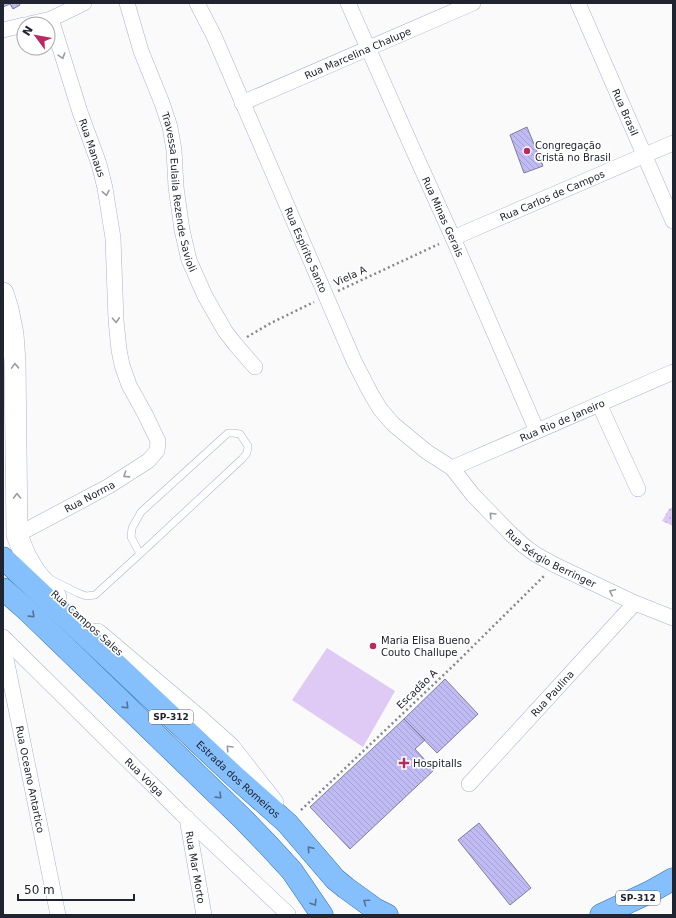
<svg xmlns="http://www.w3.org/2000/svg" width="676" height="918" viewBox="0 0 676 918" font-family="'DejaVu Sans',sans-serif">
<defs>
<pattern id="grass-dots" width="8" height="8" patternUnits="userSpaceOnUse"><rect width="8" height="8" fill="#decaf4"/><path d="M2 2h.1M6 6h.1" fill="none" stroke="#beadd2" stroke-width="1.8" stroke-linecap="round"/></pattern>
<pattern id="building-back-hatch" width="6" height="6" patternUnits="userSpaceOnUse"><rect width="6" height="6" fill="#c1bbf4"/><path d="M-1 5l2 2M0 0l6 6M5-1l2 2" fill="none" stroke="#a6a1d2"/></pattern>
</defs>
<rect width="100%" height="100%" fill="#fafafa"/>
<path fill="url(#grass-dots)" d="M673,507V526L662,521L669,509Z"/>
<path fill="#decaf4" d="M327,648L395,691L363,747L292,700Z"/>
<path fill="url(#building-back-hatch)" stroke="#807d9c" d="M3,3H19L20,5L13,9L10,4L3,7Z
M527,127L543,166L524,173L510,135Z
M445,679L478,714L437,753L404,719Z
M404,719L425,740L415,749L434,770L350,849L310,807Z
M479,823L531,888L510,905L458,840Z"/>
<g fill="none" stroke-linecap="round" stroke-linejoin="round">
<defs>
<path id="lane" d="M50,579L78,593L86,596L95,595L140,554L242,459L247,453L248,446L240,434L233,433H228L141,512L132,528L131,537L140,554"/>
<g id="street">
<path id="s1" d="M127,3L141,51L162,103L170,127L174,150L176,187L182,230L189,260L205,296L225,331L235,344L255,367"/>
<path id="s2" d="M197,3L214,36L354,361L370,392L380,409L393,424L427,452L452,468L473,495L510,533L523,545L535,554L555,565L635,603L673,618"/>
<path id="s3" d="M348,3L415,154L453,238L537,431"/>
<path id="s4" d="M578,3L673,221"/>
<path d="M29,24L51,19L84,3"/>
<path d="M3,30L24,25"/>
<path id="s5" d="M242,103L473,3"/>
<path id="s6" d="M453,238L673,143"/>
<path d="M599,404L638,489"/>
<path id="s7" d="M452,468L673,372"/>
<path id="s8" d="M17,535L109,486L148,461L157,451L158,441L145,414L129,385L122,365L119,350L116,320L113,238L105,188L99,164L80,112L51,19"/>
<path id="s9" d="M3,637L182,814L288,914"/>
<path id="s10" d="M3,644L58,915"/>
<path id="s11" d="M469,784L635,603"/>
<path id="s12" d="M187,818L204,915"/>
</g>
<path id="secondary" d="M3,293L8,309L13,334L15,362L17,535L25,555L35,572L56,597
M97,634L201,722L230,748L273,803"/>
<g id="primary">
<path id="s13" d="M3,558L234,776L287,823L335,879L346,888L375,909L387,915"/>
<path d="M3,589L29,612L242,818L270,847L292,871L322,915"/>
<path d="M601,915L650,892L673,879"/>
</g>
</defs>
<use href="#lane" stroke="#a8b3d2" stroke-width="8"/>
<use href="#street" stroke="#a8b3d2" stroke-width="16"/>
<use href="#secondary" stroke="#a8b3d2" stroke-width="22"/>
<use href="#primary" stroke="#2c6eb4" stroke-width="23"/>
<path stroke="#84878d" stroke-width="2.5" stroke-dasharray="2 3" stroke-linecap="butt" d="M338,291L439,244
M247,337L271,323L314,302
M301,810L453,666L545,575"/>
<use href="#lane" stroke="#fff" stroke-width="7"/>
<use href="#street" stroke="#fff" stroke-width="15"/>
<use href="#secondary" stroke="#fff" stroke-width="21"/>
<use href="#primary" stroke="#85c0fd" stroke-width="22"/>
</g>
<defs><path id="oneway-chevron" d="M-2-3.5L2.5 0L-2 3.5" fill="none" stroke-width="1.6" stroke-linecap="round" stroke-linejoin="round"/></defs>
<g stroke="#9b9ca2">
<use href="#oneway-chevron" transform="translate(62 56) rotate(73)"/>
<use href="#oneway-chevron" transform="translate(106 193) rotate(79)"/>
<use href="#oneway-chevron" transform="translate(116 320) rotate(87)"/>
<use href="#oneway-chevron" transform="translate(15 366) rotate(-92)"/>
<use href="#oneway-chevron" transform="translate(126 475) rotate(147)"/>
<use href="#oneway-chevron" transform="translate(17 496) rotate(-91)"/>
<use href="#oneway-chevron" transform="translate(492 515) rotate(-134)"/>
<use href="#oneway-chevron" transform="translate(612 592) rotate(-155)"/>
<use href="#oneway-chevron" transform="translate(229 748) rotate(-133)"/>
</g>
<g stroke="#527296">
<use href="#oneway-chevron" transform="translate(32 615) rotate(44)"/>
<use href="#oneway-chevron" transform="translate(126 706) rotate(44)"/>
<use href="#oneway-chevron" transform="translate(219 796) rotate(44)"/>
<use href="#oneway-chevron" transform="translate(310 849) rotate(-131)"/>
<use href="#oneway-chevron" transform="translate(366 902) rotate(-145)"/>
<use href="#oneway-chevron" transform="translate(314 903) rotate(57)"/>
</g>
<g fill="#b72b63" stroke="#fff" stroke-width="1.5">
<circle cx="527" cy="151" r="4"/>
<circle cx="373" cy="646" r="4"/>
<path d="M402 757h4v4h4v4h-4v4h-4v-4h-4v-4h4z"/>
</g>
<g text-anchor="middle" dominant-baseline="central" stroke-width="3.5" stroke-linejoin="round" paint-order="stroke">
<g fill="#fff" stroke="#63666e" stroke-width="1">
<rect x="149" y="710" width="44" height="14" rx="3"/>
<rect x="616" y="891" width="44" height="14" rx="3"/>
</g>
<g font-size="9" font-weight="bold" fill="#202430">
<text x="171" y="717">SP-312</text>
<text x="638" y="898">SP-312</text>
</g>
<g font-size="10" fill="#202430" stroke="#fff">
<text stroke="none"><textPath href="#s5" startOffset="126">Rua Marcelina Chalupe</textPath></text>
<text stroke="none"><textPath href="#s4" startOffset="119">Rua Brasil</textPath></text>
<text transform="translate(92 148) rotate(71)">Rua Manaus</text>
<text stroke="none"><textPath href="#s1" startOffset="197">Travessa Eulaila Rezende Savioli</textPath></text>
<text stroke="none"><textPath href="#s6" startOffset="108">Rua Carlos de Campos</textPath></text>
<text stroke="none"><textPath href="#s3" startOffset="234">Rua Minas Gerais</textPath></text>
<text stroke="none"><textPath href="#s2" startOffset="270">Rua Espírito Santo</textPath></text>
<text transform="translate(350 276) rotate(-25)">Viela A</text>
<text stroke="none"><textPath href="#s7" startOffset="120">Rua Rio de Janeiro</textPath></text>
<text stroke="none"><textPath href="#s8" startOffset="82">Rua Norma</textPath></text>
<text stroke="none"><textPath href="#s2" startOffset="675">Rua Sérgio Berringer</textPath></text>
<text transform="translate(87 623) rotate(42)">Rua Campos Sales</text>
<text transform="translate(417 689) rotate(-44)">Escadão A</text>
<text stroke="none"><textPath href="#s11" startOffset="123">Rua Paulina</textPath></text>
<text stroke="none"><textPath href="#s9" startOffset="199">Rua Volga</textPath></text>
<text stroke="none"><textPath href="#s10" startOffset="138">Rua Oceano Antartico</textPath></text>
<text stroke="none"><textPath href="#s13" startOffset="323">Estrada dos Romeiros</textPath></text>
<text stroke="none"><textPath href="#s12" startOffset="50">Rua Mar Morto</textPath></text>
</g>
<g font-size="10" fill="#202430" stroke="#fff" text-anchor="start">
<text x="535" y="145">Congregação<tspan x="535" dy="12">Cristã no Brasil</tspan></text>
<text x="381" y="640">Maria Elisa Bueno<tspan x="381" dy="12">Couto Challupe</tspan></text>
<text x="413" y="763">HospitalIs</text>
</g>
</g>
<rect width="676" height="918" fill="none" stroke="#202430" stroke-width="8"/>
<g transform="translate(36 36) rotate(302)"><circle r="19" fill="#ffffff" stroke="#a6a7ac"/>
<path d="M0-3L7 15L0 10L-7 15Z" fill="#b72b63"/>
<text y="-6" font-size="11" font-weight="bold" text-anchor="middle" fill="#202430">N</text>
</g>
<path d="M18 894v6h116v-6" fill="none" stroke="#202430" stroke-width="2"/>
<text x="24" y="894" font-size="12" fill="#202430" stroke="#ffffff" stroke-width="3" paint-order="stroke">50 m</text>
</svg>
